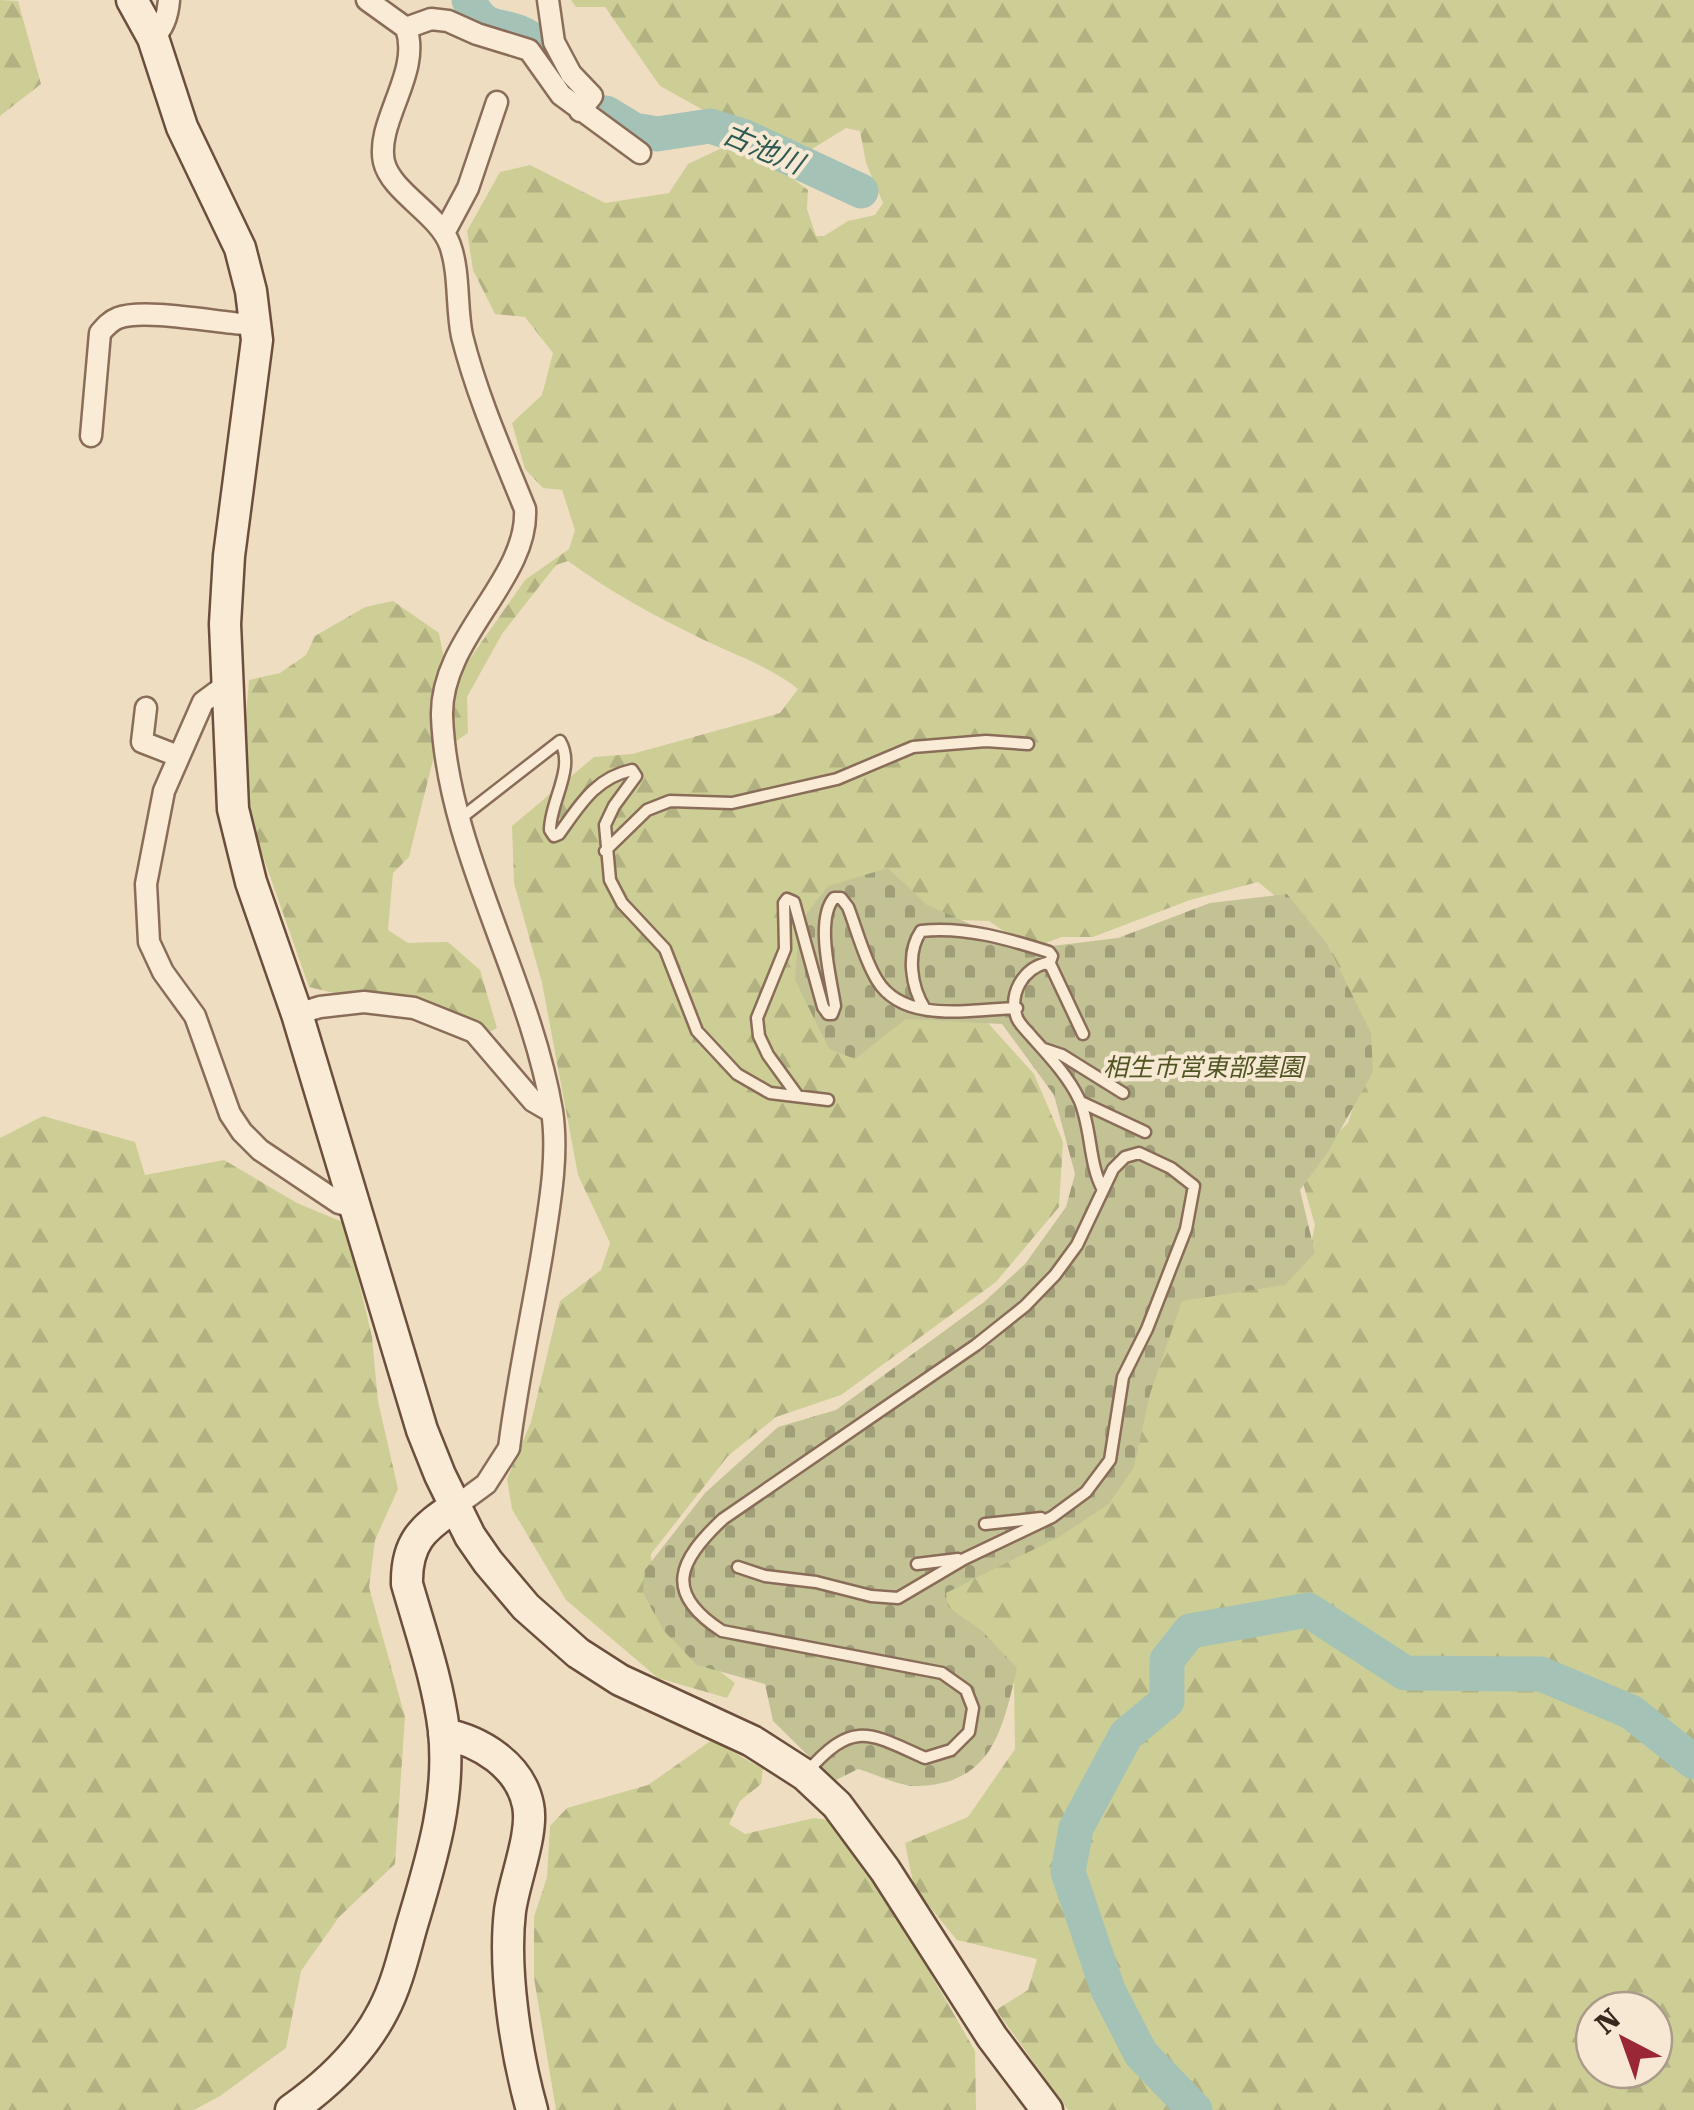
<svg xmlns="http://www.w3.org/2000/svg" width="1694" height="2110" viewBox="0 0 1694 2110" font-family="'Roboto Serif','Noto Sans JP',serif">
<defs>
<pattern id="forest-firs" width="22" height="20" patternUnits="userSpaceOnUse" patternTransform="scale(2.5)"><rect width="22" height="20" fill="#cdce96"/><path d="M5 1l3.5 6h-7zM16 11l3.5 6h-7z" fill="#b1b181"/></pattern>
<pattern id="cemetery-stones" width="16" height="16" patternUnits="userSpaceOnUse" patternTransform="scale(2.5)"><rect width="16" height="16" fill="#c2c295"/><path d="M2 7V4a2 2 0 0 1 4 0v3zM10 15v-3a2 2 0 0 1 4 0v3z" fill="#9f9e79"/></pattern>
</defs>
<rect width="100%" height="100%" fill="#efddc2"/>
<path fill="url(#forest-firs)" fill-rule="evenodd" d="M0,0L18,1L41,84L0,116Z
M571,0H1694V2110H1068L996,2010L1028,1990L1037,1959L957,1940L914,1888L905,1843L968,1817L1015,1749L1014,1683L971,1638L920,1609L1179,1287L1309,1253L1315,1225L1301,1176L1315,1156L1348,1123L1368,1062L1303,919L1258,882L1190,900L1093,937H1062L1029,949L989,921L924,919L988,1023L1034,1074L1063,1142L1059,1207L996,1282L841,1395L776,1417L728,1456L651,1554L654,1602L685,1645L735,1683L727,1698L658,1678L566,1600L512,1509L507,1479L531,1422L560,1301L601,1270L610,1243L578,1175L542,983L514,883L512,826L594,757L632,754L780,713L798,689C769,666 735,655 702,639C655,616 610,592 568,561L556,565L502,634L467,697L468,733L434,756L409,857L393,873L388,930L408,943L448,942L480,970L497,1028L484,1035L400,999L334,993L309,987L252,825L242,763L249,680L280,673L306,655L315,636L365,607L393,601L439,633L444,660L462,670L525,580L569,549L575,530L562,490L543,488L525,469L512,423L542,395L553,353L525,317L495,314L473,270L467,231L500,172L530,165L605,203L669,193L688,164L722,148L777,167L808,190L807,209L816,236H824L848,221L875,215L883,203L866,163L860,131L846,128L812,149L705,111L660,86L605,7H576ZM1594,2010H1654V2070H1594Z
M43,1116L135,1142L145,1175L224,1160L297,1203L345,1223L372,1337L378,1401L398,1489L375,1540L369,1587L405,1717L395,1864L339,1917L301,1971L286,2048L220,2096L194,2110H0V1138Z
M712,1740L763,1769L761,1784L740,1801L729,1824L745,1834L814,1818L837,1821L874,1875L975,2051L976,2110H556L534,1978V1917L547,1877L550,1826L567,1808L648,1785Z"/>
<path fill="url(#cemetery-stones)" d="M888,868L927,905L986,931L1052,946L1118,938L1210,903L1287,894L1327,944L1371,1033L1373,1072L1328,1152L1300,1190L1315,1253L1285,1285L1182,1301L1150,1394L1134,1467L1109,1504L1059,1537L946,1593L948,1607L981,1630L1017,1668C1003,1728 993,1784 918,1786C900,1787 876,1774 858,1769L834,1781L773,1721L765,1684L697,1665L664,1631L643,1593L644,1571L705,1493L778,1427L836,1410L984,1302L1025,1264L1066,1207L1075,1174L1054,1095L1002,1024L906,1019L855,1059L829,1049L795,980L799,924L828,886Z"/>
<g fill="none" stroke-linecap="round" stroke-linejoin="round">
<path stroke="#a5c2b6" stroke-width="35" d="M469,0C484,36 503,21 528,37C548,51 562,81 583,99
M606,113L634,130L657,134L710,126L745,137L861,191
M1195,2110L1141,2054L1108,1990L1068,1872L1076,1828L1126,1735L1167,1701V1660L1190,1631L1308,1610L1405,1673L1541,1674L1631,1712L1694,1762"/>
<defs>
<path id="lane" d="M461,818L560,741C576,768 550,801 550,830L554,836L559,834C580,805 595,778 632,770L636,776L614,806L605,825L610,880L622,903L665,949L697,1031L737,1074L770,1093L828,1100
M605,851L647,810L670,801L732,803L837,779L913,747L986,741L1028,744
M925,1009C911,987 906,953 921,931C964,926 1008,939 1049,952L1052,956L1049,965
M1083,1034L1051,966L1046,963C1023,969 1008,994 1017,1018C1020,1025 1028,1032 1032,1037C1049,1056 1068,1076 1079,1099C1092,1128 1088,1162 1103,1190
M1044,1049L1062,1055L1123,1093
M797,1095L768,1055L759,1036L757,1018L785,949L784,903L787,899L794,902L823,1007L828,1014H832L835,1006C831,979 815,920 834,898H841L848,907C857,930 864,959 877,980C904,1025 974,1009 1017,1008
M1081,1102L1145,1132
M985,1524L1041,1518
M917,1564L958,1559
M738,1567L765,1576L816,1582L871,1596L898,1598L964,1559L1052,1517L1086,1492L1110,1460L1123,1377L1147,1329L1186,1229L1194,1186L1171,1168L1139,1153L1125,1157L1113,1169L1077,1245L1055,1275L1025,1306L976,1345L723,1519C678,1561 663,1593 722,1631L942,1673L966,1690L973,1708L969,1732L951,1750L925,1758C868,1732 853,1720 807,1772"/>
<path id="street" d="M367,0L406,28C422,72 375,122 384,162C391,192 439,214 450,245C460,273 456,307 462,336C477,396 502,452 525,509C529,579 440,638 442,716C447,850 530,979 552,1111C559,1157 549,1208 542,1254C531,1319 517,1383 509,1448L486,1484L456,1506
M548,0L554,42L571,74L592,96L580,111
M406,28L431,19L448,21L477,34L529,50L561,95L640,153
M153,38C164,28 168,14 169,0
M444,233L468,188L497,102
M91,436L100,333C105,327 110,321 118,318C142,308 215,322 244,324L255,322
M226,685L203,702L164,791L146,884L149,942L163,972L195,1016L230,1114L242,1132L260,1150L339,1203L356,1208
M146,708L142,742L178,756
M297,1014L320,1007L364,1002L414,1008L474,1032L533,1101L552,1112"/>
<path id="secondary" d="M132,0L153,38L182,127L240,248L251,291L257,340L229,556L225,624L233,809L251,882L297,1014L422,1430L440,1475L470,1536L488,1562L526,1607L578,1653L620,1680L752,1741L805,1775L837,1805L885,1870L992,2037L1047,2110
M444,1734C480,1741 520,1765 528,1805C534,1833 514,1881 510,1911C503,1970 516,2053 532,2110
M291,2110C328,2084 362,2052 383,2011C397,1985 404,1953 412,1925C431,1861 451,1799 444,1731C438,1681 421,1633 407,1584C406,1543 422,1528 456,1506"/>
</defs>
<use href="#lane" stroke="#8a6d59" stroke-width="15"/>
<use href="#street" stroke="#8a6d59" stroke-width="25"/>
<use href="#secondary" stroke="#6b4f3c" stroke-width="35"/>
<use href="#lane" stroke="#faebd6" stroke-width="10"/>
<use href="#street" stroke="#faebd6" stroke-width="20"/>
<use href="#secondary" stroke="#faebd6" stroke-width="30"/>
</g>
<g text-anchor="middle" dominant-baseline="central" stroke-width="8" stroke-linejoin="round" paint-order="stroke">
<g font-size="25" font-style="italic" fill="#4f5623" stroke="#f6e8d2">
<text x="1203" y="1067">相生市営東部墓園</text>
</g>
<g font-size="28" font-style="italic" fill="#2c5951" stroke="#f6e8d2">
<text transform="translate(763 149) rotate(23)">古池川</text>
</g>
</g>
<g transform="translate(1624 2040) rotate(319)"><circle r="48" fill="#f6e8d2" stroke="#aa9b8a" stroke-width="2.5"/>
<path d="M0-8L18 38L0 25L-18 38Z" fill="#9a2735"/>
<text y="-15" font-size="28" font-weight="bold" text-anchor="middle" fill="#39281d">N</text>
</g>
</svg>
